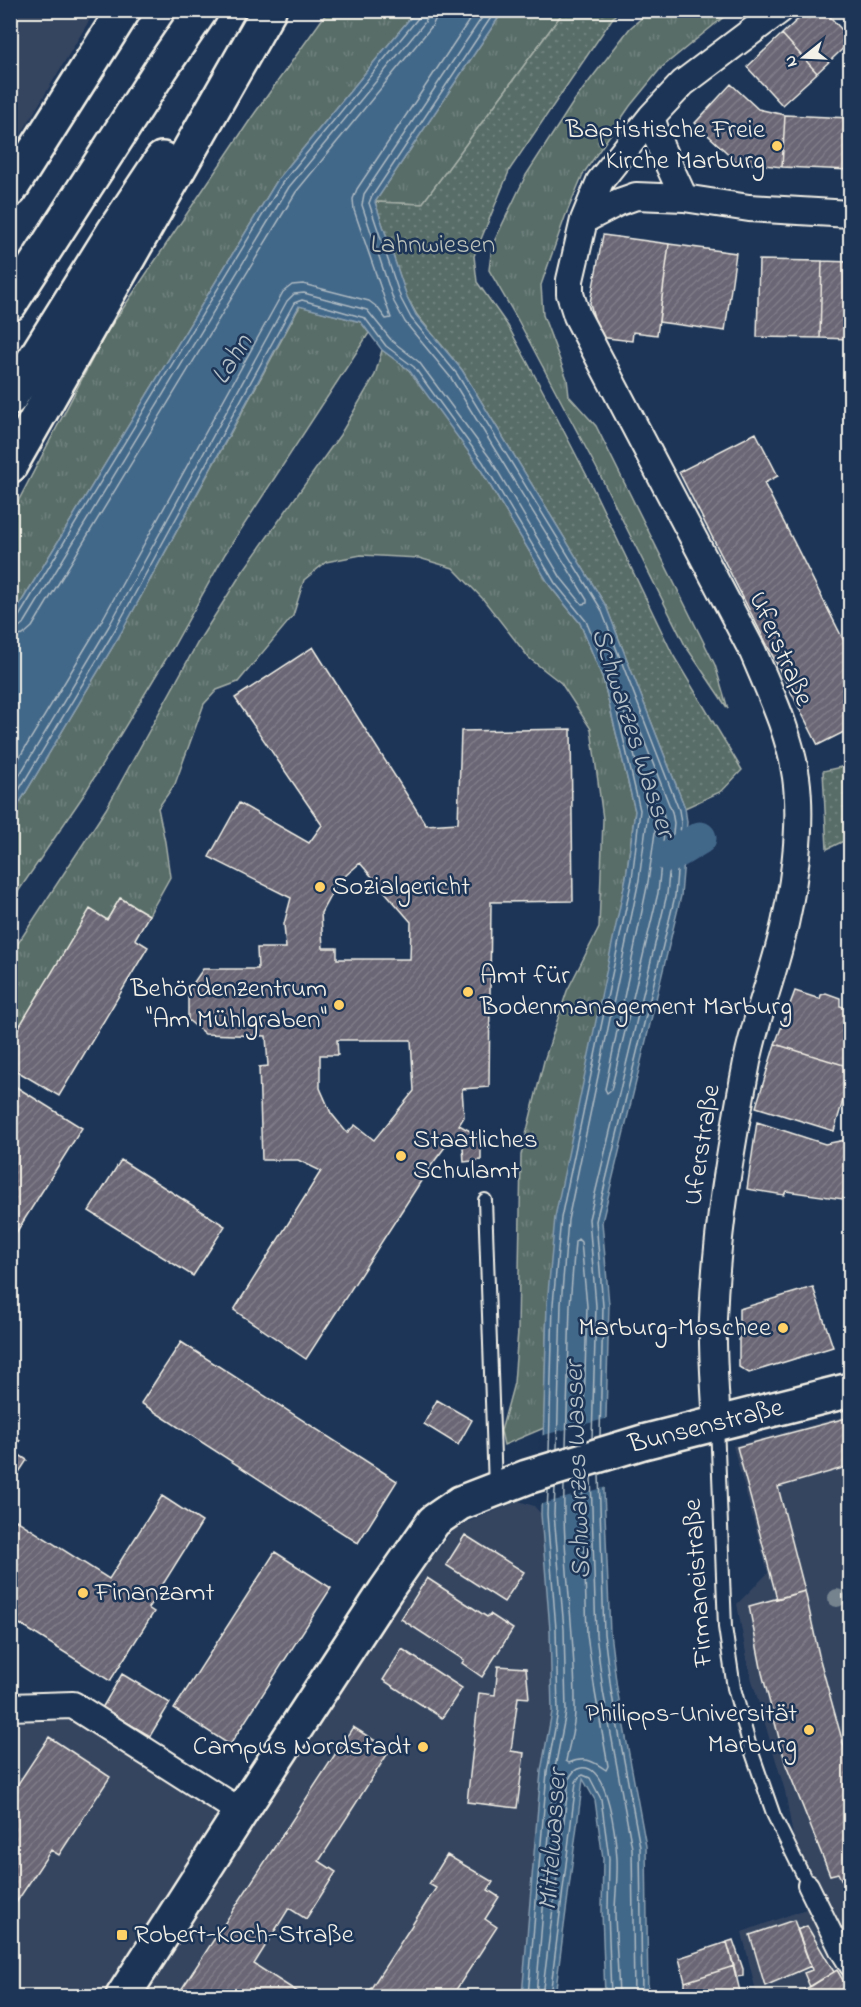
<svg xmlns="http://www.w3.org/2000/svg" width="861" height="2007" viewBox="0 0 861 2007" font-family="'Indie Flower',sans-serif">
<defs>
<pattern id="grass-tufts" width="24" height="20" patternUnits="userSpaceOnUse" patternTransform="scale(1.5)"><rect width="24" height="20" fill="#586d68"/><path d="M3 7l-1-3M5 7V3M7 7l1-3M15 17l-1-3M17 17v-4M19 17l1-3" fill="none" stroke="#71827e"/></pattern>
<pattern id="park-dots" width="8" height="8" patternUnits="userSpaceOnUse" patternTransform="scale(1.5)"><rect width="8" height="8" fill="#586d68"/><path d="M2 2h.1M6 6h.1" fill="none" stroke="#71827e" stroke-width="1.8" stroke-linecap="round"/></pattern>
<pattern id="building-hatch" width="6" height="6" patternUnits="userSpaceOnUse" patternTransform="scale(1.5)"><rect width="6" height="6" fill="#6a6674"/><path d="M-1 1l2-2M0 6l6-6M5 7l2-2" fill="none" stroke="#807c88"/></pattern>
</defs>
<rect width="100%" height="100%" fill="#1d3557"/>
<filter id="ink" filterUnits="userSpaceOnUse"><feTurbulence type="fractalNoise" baseFrequency=".0167" numOctaves="2"/><feDisplacementMap in="SourceGraphic" scale="12" xChannelSelector="R" yChannelSelector="G"/><feConvolveMatrix kernelMatrix="1 2 1 2 8 2 1 2 1" color-interpolation-filters="sRGB"/></filter>
<g filter="url(#ink)">
<path fill="#344460" d="M11,10L95,11L11,151L10,11Z
M850,1415V1996H757L742,1932L806,1909L785,1791L749,1670L737,1604L768,1573L733,1446Z
M519,1501L534,1506L541,1514L550,1630L552,1712L541,1771L522,1996H11V1723L71,1717L248,1824L414,1582L455,1527Z"/>
<path fill="url(#grass-tufts)" stroke="#a6afa8" stroke-width="1.5" d="M651,10L731,11L661,68L630,106L583,174L565,217L541,285L543,315L567,379L569,396L596,426L715,665L728,709L685,645L596,467L519,322L489,270L492,246L526,175L574,101L630,28Z
M328,11H416L278,179L11,619V515L105,335L252,117Z
M503,11H564L422,204L375,202Z
M300,306L361,322L369,333L225,554L172,649L83,796L11,902V817L121,633Z
M382,350L409,370L442,413L478,465L550,586L580,623L603,679L635,811L626,877L547,1304L544,1428L504,1445L501,1431L514,1383L518,1331L521,1155L544,1061L567,991L599,928L603,819L591,729L561,683L529,658L483,599L453,568L419,558L361,555L326,562L304,580L293,616L238,682L217,690L204,704L175,784L158,808L165,842L170,877L149,915L121,898L107,920L91,910L11,1042V954L106,809L198,642L243,571L340,435L375,375Z"/>
<path fill="url(#park-dots)" stroke="#a6afa8" stroke-width="1.5" d="M564,11H620L614,16L510,169L474,256L477,282L508,326L544,393L587,476L673,655L742,770L722,791L685,808L606,606L462,370L417,315L407,297L375,202L422,204Z
M850,765V838L827,849L823,771Z"/>
<path fill="#426789" stroke="#899eaf" stroke-width="1.5" d="M416,11H503L375,202L407,297L416,315L462,370L606,606L685,808L687,822L681,896L602,1222L609,1305L604,1491L610,1633L617,1689L646,1846L648,1996H605L602,1911L603,1859L595,1800L583,1779L555,1996H522L541,1771L552,1712L550,1630L541,1514L547,1304L555,1217L626,877L635,811L603,679L580,623L550,586L478,465L409,370L382,350L361,322L299,306L121,633L11,817V619L278,179Z"/>
<path fill="#1d3557" d="M609,1418L607,1487L538,1505L540,1436Z"/>
<g fill="none" stroke-linecap="round" stroke-linejoin="round">
<path stroke="#adbac2" stroke-width="1.5" d="M496,10L371,198L369,203L401,299L411,318L457,374L601,609L679,810L681,823L675,896L596,1221L603,1306L600,1436
M10,621L18,618L282,183L419,17L421,10
M10,629L19,627L25,622L289,187L425,22L428,10
M10,638L23,635L32,627L296,192L432,26L436,18L437,10
M10,773L101,622L283,292L292,285L303,284L369,301L377,307L386,319L391,318L354,210L353,199L357,189L476,10
M10,791L109,626L287,301L294,294L304,293L367,310L392,341L419,362L490,458L561,578L582,604L587,603V600L451,378L405,322L394,302L362,205L364,194L487,10
M10,805L115,630L294,303L302,300L365,318L386,346L414,367L483,462L555,583L586,621L609,677L640,810L632,879L561,1218L553,1304L549,1452
M658,811L663,813L665,823L658,893L611,1090L607,1093L605,1089L648,882Z
M566,1447L570,1305L575,1242L578,1239L581,1242L587,1306L583,1441
M557,1449L561,1304L568,1220L639,880L648,813L621,699L624,695L627,697L672,812L674,823L667,894L589,1219L596,1306L592,1439
M599,1474L604,1634L611,1690L640,1847L642,1996
M591,1476L596,1635L603,1691L632,1848L634,1996
M564,1485C562,1560 576,1635 575,1711C575,1727 569,1744 566,1761L569,1763C585,1756 593,1761 606,1770L608,1766L595,1692L587,1635L582,1479
M528,1996L547,1772L558,1712L556,1629L547,1514L548,1490
M536,1996L554,1773L566,1712L564,1629L554,1514L555,1487
M542,1996L569,1780C571,1774 574,1769 581,1768C609,1763 616,1841 617,1859C618,1877 615,1896 615,1914C616,1942 618,1969 619,1996
M550,1996L576,1782L579,1777L583,1775L590,1778L601,1799L609,1858L608,1911L611,1996"/>
<path stroke="#426789" stroke-width="33" d="M670,856L700,838"/>
</g>
<path fill="url(#building-hatch)" stroke="#f4f1e8" stroke-width="1.5" fill-rule="evenodd" d="M808,10H824L850,39V42L817,73L782,34Z
M782,34L817,73L782,105L747,67Z
M731,84L758,109L785,115L782,167L737,162L695,123Z
M785,115L850,118V170L782,167Z
M603,235L669,244L657,335L633,332L632,341L599,337L590,303Z
M669,244L736,253L725,331L659,322Z
M759,260L822,261L820,338L757,337Z
M822,261L850,262V339L820,338Z
M756,433L778,476L764,483L850,653V729L818,745L679,472Z
M313,647L426,825L458,823L461,731L571,729L573,901L491,902L489,1087L462,1089L464,1117L459,1125L481,1137V1160L464,1162L463,1147L451,1139L430,1167L306,1359L234,1310L321,1171L298,1160H262L259,1067L268,1066L266,1036L205,1034L188,1020V991L203,969H258L257,948H286L284,924L291,898L209,857L239,803L309,843L322,825L235,698ZM360,863L411,922L410,959H337V948H323L321,913L337,883ZM337,1040H411L414,1091L374,1140L355,1125L347,1133L331,1113L320,1088V1055H338Z
M120,898L149,915L135,939L148,947L59,1096L10,1067V1042L90,909L107,920Z
M795,991L820,999L821,995L826,993L840,998V1006L850,1009V1067L775,1044Z
M775,1044L850,1067V1077L834,1131L756,1107Z
M10,1083L82,1128L14,1236L10,1234Z
M757,1122L825,1144L850,1139L843,1199L786,1191L784,1195L747,1189Z
M850,1139V1177H846Z
M121,1160L225,1226L193,1276L89,1211Z
M813,1287L833,1347L749,1373L739,1367V1309Z
M181,1342L397,1481L358,1543L141,1403Z
M437,1400L472,1420L458,1445L424,1424Z
M850,1417V1466L778,1487L805,1591L777,1599L737,1447Z
M10,1435L20,1441L13,1451L27,1460L10,1486Z
M162,1496L202,1522L148,1608L154,1612L110,1681L10,1618V1516L109,1579Z
M465,1535L524,1572L504,1602L446,1565Z
M275,1552L331,1588L230,1745L174,1709Z
M427,1578L487,1617L490,1614L513,1629L482,1677L462,1663L464,1660L401,1619Z
M805,1591L820,1660L843,1743L850,1762V1897L838,1873L830,1875L786,1765L762,1673L749,1606Z
M402,1649L462,1688L442,1718L383,1680Z
M498,1666L526,1668L529,1698L518,1697L511,1751L524,1753L517,1808L467,1802L479,1693L495,1695Z
M122,1674L170,1703L150,1736L102,1708Z
M353,1727L390,1750L319,1861L336,1872L306,1919L289,1908L254,1964L304,1996H177Z
M49,1737L110,1777L59,1855L51,1850L10,1912V1796Z
M447,1855L493,1882L488,1890L499,1897L485,1919L497,1927L452,1996H366L436,1888L429,1884Z
M794,1920L811,1966L765,1986L750,1935Z
M807,1926L834,1972L810,1987L804,1973L812,1970L797,1930Z
M733,1940L743,1969V1976L736,1977L727,1942Z
M727,1942L734,1966L685,1982L679,1958Z
M734,1966L741,1996H685V1982Z
M837,1970L850,1992V1996H794Z"/>
<g fill="none" stroke-linecap="round" stroke-linejoin="round">
<defs>
<path id="service" d="M485,1200L495,1487
M717,1424L725,1627L734,1688L750,1747L774,1816L808,1885"/>
<path id="pedestrian" d="M808,1885L840,1950L850,1966"/>
<path id="minor" d="M651,117L661,148L684,198
M584,220L619,202L636,196L684,198L749,208L850,214
M717,1423C715,1389 712,1353 713,1319C716,1232 731,1147 747,1062C755,1022 770,983 780,944C793,895 803,827 796,777C790,734 770,692 753,652L577,316L570,294V280L584,220L600,181L651,117L683,83L780,10
M10,1707L73,1705L241,1812"/>
<path id="secondary" d="M10,190L124,10
M123,1996L241,1812L386,1590L434,1521L460,1503L527,1477L643,1442L850,1390"/>
<path id="trunk" d="M10,304L161,69L201,10
M10,398L114,231L162,159
M10,466L269,10"/>
</defs>
<use href="#service" stroke="#f4f1e8" stroke-width="16"/>
<use href="#pedestrian" stroke="#f4f1e8" stroke-width="24"/>
<use href="#minor" stroke="#f4f1e8" stroke-width="30"/>
<use href="#secondary" stroke="#f4f1e8" stroke-width="38"/>
<use href="#trunk" stroke="#f4f1e8" stroke-width="38"/>
<use href="#service" stroke="#1d3557" stroke-width="12"/>
<use href="#pedestrian" stroke="#1d3557" stroke-width="20"/>
<use href="#minor" stroke="#1d3557" stroke-width="26"/>
<use href="#secondary" stroke="#1d3557" stroke-width="33"/>
<use href="#trunk" stroke="#1d3557" stroke-width="33"/>
</g>
<circle fill="#75838e" cx="837" cy="1598" r="9"/>
</g>
<g fill="#ffd166" stroke="#1d3557" stroke-width="2">
<circle cx="777" cy="146" r="6"/>
<circle cx="320" cy="887" r="6"/>
<circle cx="468" cy="992" r="6"/>
<circle cx="339" cy="1005" r="6"/>
<circle cx="401" cy="1156" r="6"/>
<circle cx="783" cy="1328" r="6"/>
<circle cx="83" cy="1593" r="6"/>
<circle cx="809" cy="1730" r="6"/>
<circle cx="423" cy="1747" r="6"/>
<rect x="116" y="1929" width="12" height="12" rx="3"/>
</g>
<g text-anchor="middle" dominant-baseline="central" stroke-width="5" stroke-linejoin="round" paint-order="stroke">
<g font-size="27" fill="#f4f1e8" stroke="#1d3557" text-anchor="end">
<text x="765" y="130">Baptistische Freie<tspan x="765" dy="31">Kirche Marburg</tspan></text>
<text x="332" y="887" text-anchor="start">Sozialgericht</text>
<text x="480" y="976" text-anchor="start">Amt für<tspan x="480" dy="31">Bodenmanagement Marburg</tspan></text>
<text x="327" y="989">Behördenzentrum<tspan x="327" dy="31">"Am Mühlgraben"</tspan></text>
<text x="413" y="1140" text-anchor="start">Staatliches<tspan x="413" dy="31">Schulamt</tspan></text>
<text x="771" y="1328">Marburg-Moschee</text>
<text x="95" y="1593" text-anchor="start">Finanzamt</text>
<text x="797" y="1714">Philipps-Universität<tspan x="797" dy="31">Marburg</tspan></text>
<text x="411" y="1747">Campus Nordstadt</text>
<text x="134" y="1935" text-anchor="start">Robert-Koch-Straße</text>
</g>
<g font-size="27" fill="#bdc3bb" stroke="#1d3557">
<text x="433" y="245">Lahnwiesen</text>
</g>
<g font-size="27" fill="#f4f1e8" stroke="#1d3557">
<text transform="translate(780 649) rotate(66)">Uferstraße</text>
<text transform="translate(703 1145) rotate(-81)">Uferstraße</text>
<text transform="translate(706 1427) rotate(-14)">Bunsenstraße</text>
<text transform="translate(699 1583) rotate(-94)">Firmaneistraße</text>
</g>
<g font-size="28" font-style="italic" fill="#b6c1c7" stroke="#1d3557">
<text transform="translate(233 360) rotate(-58)">Lahn</text>
<text transform="translate(632 733) rotate(72)">Schwarzes Wasser</text>
<text transform="translate(579 1470) rotate(-92)">Schwarzes Wasser</text>
<text transform="translate(554 1840) rotate(-86)">Mittelwasser</text>
</g>
</g>
<rect width="861" height="2007" fill="none" stroke="#1d3557" stroke-width="36"/>
<rect x="18" y="18" width="825" height="1971" fill="none" stroke="#f4f1e8" stroke-width="2" filter="url(#ink)"/>
<g transform="translate(804 57) rotate(252)" stroke="#1d3557" stroke-width="4.5" paint-order="stroke">
<path d="M0-4.5L10 22L0 15L-10 22Z" fill="#f4f1e8"/>
<text y="-9" font-size="16" font-weight="bold" text-anchor="middle" fill="#f4f1e8">N</text>
</g>
</svg>
